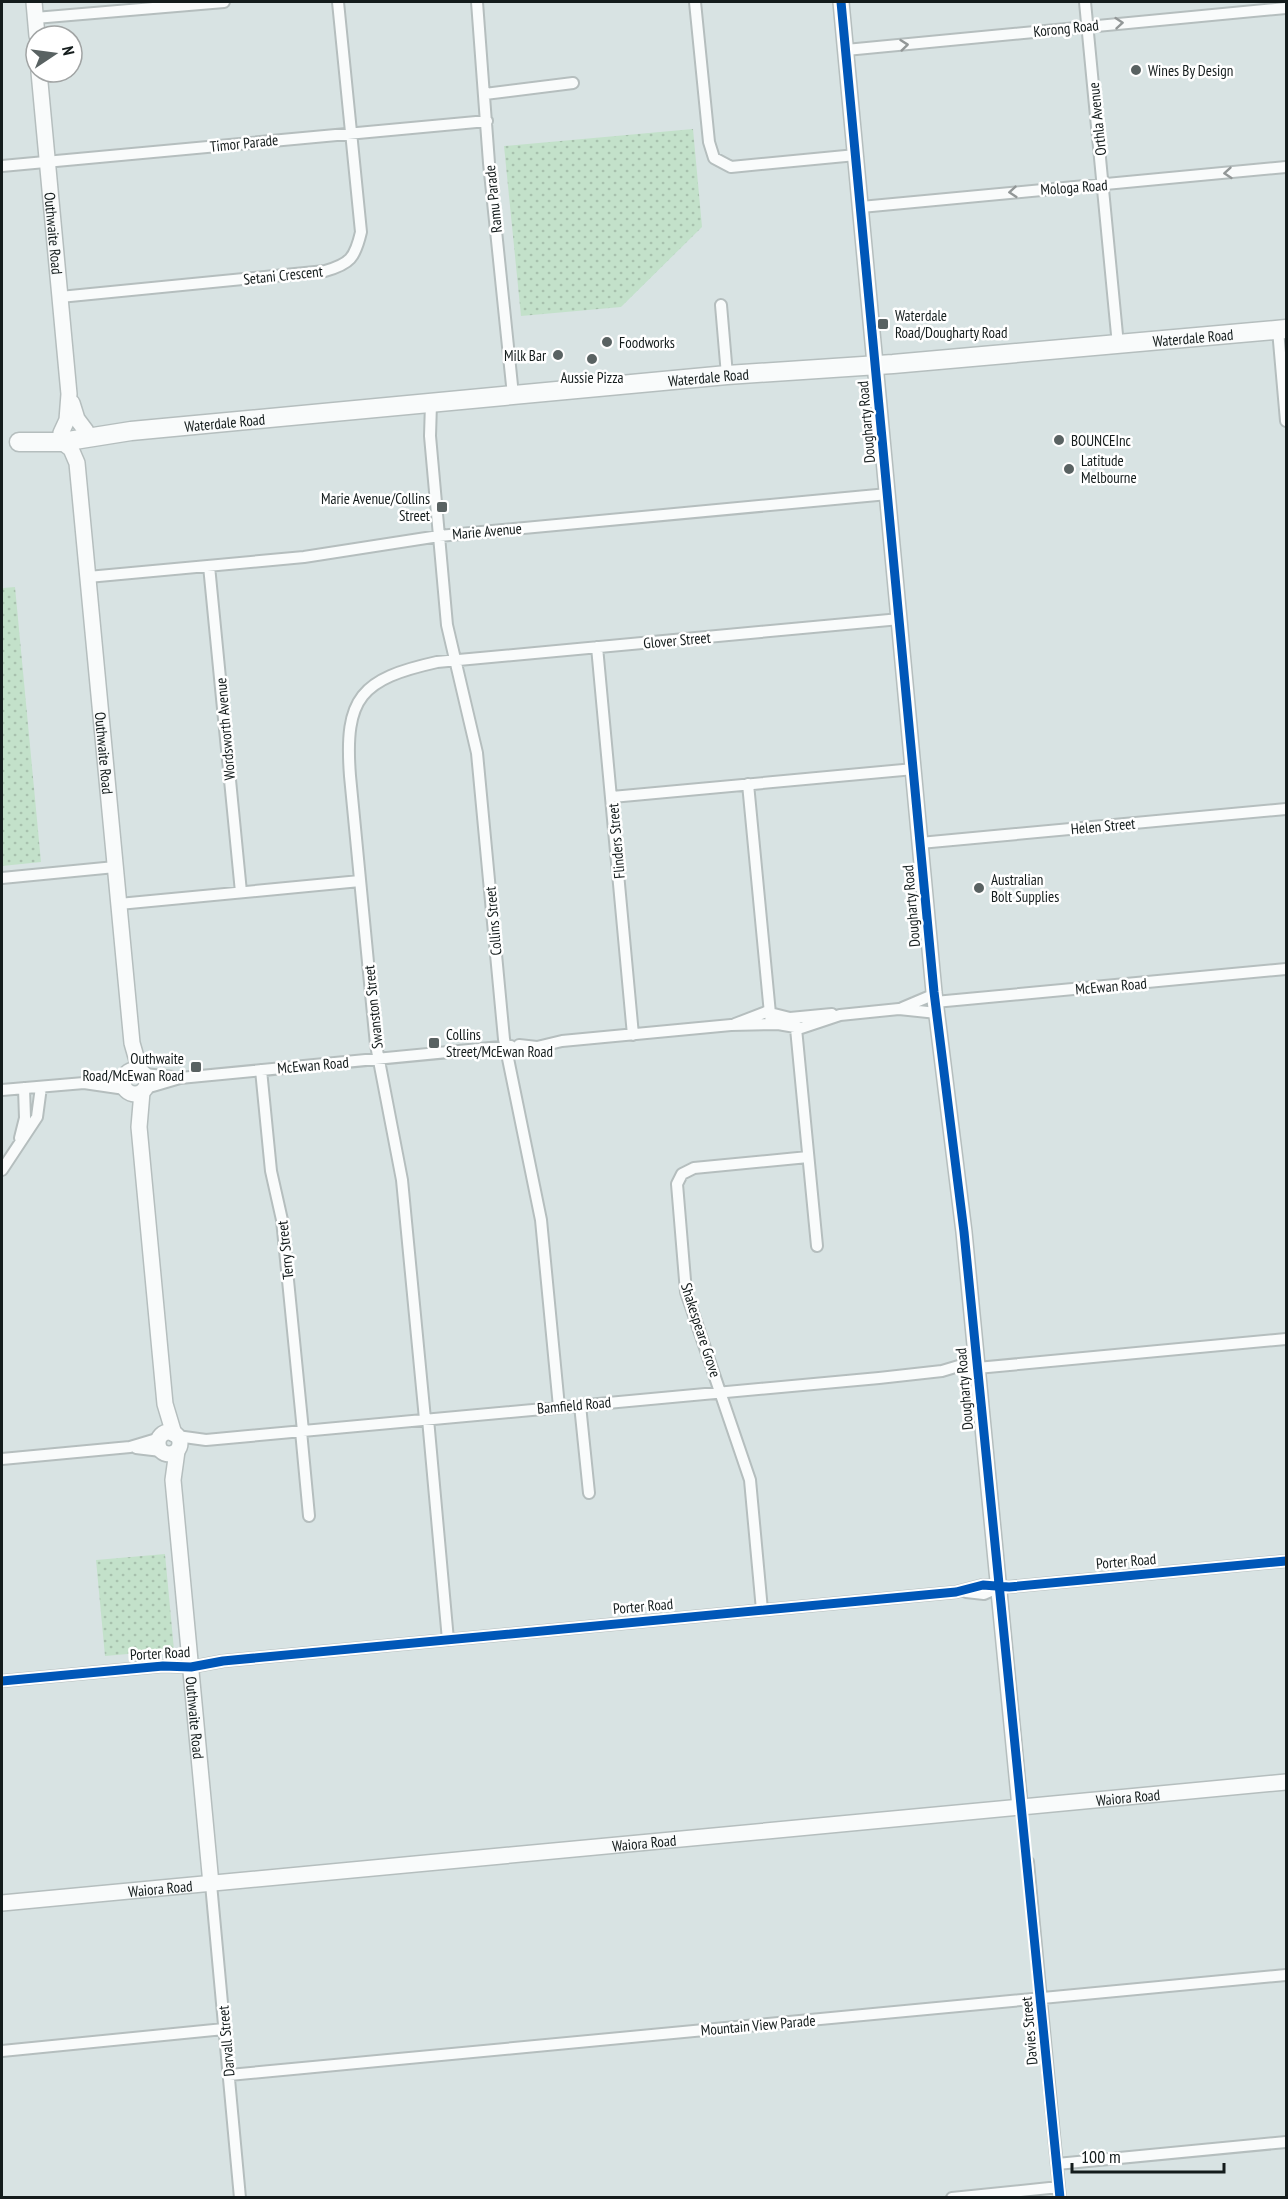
<svg xmlns="http://www.w3.org/2000/svg" width="1288" height="2199" viewBox="0 0 1288 2199" font-family="'PT Sans Narrow',sans-serif">
<defs>
<pattern id="park-dots" width="8" height="8" patternUnits="userSpaceOnUse" patternTransform="scale(1.5)"><rect width="8" height="8" fill="#c3e1ca"/><path d="M2 2h.1M6 6h.1" fill="none" stroke="#a7c0ad" stroke-width="1.8" stroke-linecap="round"/></pattern>
</defs>
<rect width="100%" height="100%" fill="#d8e3e3"/>
<path fill="url(#park-dots)" d="M693,129L702,227L621,307L521,316L504,146Z
M2,579L3,588L15,587L41,862L2,866Z
M165,1554L174,1650L105,1656L96,1560Z"/>
<g fill="none" stroke-linecap="round" stroke-linejoin="round">
<defs>
<path id="street" d="M477,2L489,163L513,395
M695,2L709,142L714,158L731,167L856,155
M1085,2L1118,345
M35,18L224,2
M846,50L1286,8
M485,94L573,83
M2,166L487,121
M861,207L1286,167
M60,297L325,271C350,264 355,258 361,232L338,2
M721,305L727,375
M1278,330L1286,421
M431,403L430,436L447,625L477,753L504,1039L541,1220L559,1407
M209,566L241,892
M88,577L304,557L439,536L888,494
M597,647L633,1035
M748,784L771,1024
M612,797L914,769
M920,843L1286,809
M2,878L115,867
M119,904L360,881
M935,1002L1286,969
M902,1008L935,994
M795,1018L817,1246
M735,1024L766,1012L790,1018L832,1014
M519,1045L537,1047L562,1041L731,1025L778,1024L801,1028L840,1015L899,1009L937,1013
M261,1070L271,1171L282,1220L303,1431
M144,1074L173,1077
M100,1082L125,1076
M146,1088L180,1078L511,1046
M2,1090L84,1083L125,1089
M20,1138L25,1118L24,1088
M2,1170L37,1117L41,1087
M971,1371L977,1368L1286,1339
M580,1405L589,1493
M425,1419L402,1180L376,1045L350,776C344,697 361,679 437,662L900,619
M428,1419L448,1640
M301,1431L309,1516
M177,1436L206,1440L879,1378L942,1371L962,1365L977,1368
M136,1448L161,1451
M2,1459L130,1447L160,1438
M966,1592L984,1594L998,1588
M762,1610L750,1480L686,1292L677,1184L682,1174L694,1168L808,1157
M2,1681L163,1666L191,1667L223,1661L956,1592L983,1585L1009,1587L1286,1561
M1028,1862L1060,2198
M211,1884L240,2198
M2,2051L224,2029
M229,2075L1286,1975
M1057,2164L1286,2142
M952,2198L1059,2187"/>
<g id="secondary">
<path d="M34,2L37,36"/>
<path d="M841,2L934,992L964,1232L1020,1807"/>
<path id="s1" d="M39,72L69,394L67,420L61,433"/>
<path d="M72,403L77,419L86,431"/>
<path id="s2" d="M62,442L71,449L77,463L132,1043L140,1071"/>
<circle cx="135" cy="1082" r="12"/>
<path d="M142,1092L139,1127L165,1404L174,1434"/>
<circle cx="169" cy="1443" r="11"/>
<path id="s3" d="M177,1451L173,1480L211,1884"/>
<path id="s4" d="M2,1903L1286,1782"/>
</g>
<g id="primary">
<path id="s5" d="M19,442H62L131,431L727,375L893,364L1286,329"/>
</g>
</defs>
<use href="#street" stroke="#b5bebe" stroke-width="14"/>
<use href="#secondary" stroke="#b5bebe" stroke-width="18"/>
<use href="#primary" stroke="#b5bebe" stroke-width="21"/>
<use href="#street" stroke="#f9fbfb" stroke-width="10"/>
<use href="#secondary" stroke="#f9fbfb" stroke-width="15"/>
<use href="#primary" stroke="#f9fbfb" stroke-width="18"/>
<defs>
<path id="cycleway" d="M841,2L934,992L964,1232L1060,2198
M2,1681L163,1666L191,1667L223,1661L956,1592L983,1585L1009,1587L1286,1561"/>
</defs>
<use href="#cycleway" stroke="#fff" stroke-width="13"/>
<use href="#cycleway" stroke="#0057b8" stroke-width="9"/>
</g>
<defs><path id="oneway-chevron" d="M-2-3.5L2.5 0L-2 3.5" fill="none" stroke-width="1.6" stroke-linecap="round" stroke-linejoin="round" transform="scale(1.5)"/></defs>
<g stroke="#929797">
<use href="#oneway-chevron" transform="translate(1119 23) rotate(-5)"/>
<use href="#oneway-chevron" transform="translate(904 45) rotate(-6)"/>
<use href="#oneway-chevron" transform="translate(1228 173) rotate(175)"/>
<use href="#oneway-chevron" transform="translate(1013 192) rotate(175)"/>
</g>
<g fill="#596262" stroke="#fff" stroke-width="2">
<circle cx="1136" cy="70" r="6"/>
<rect x="877" y="318" width="12" height="12" rx="3"/>
<circle cx="607" cy="342" r="6"/>
<circle cx="558" cy="355" r="6"/>
<circle cx="592" cy="359" r="6"/>
<circle cx="1059" cy="440" r="6"/>
<circle cx="1069" cy="469" r="6"/>
<rect x="436" y="501" width="12" height="12" rx="3"/>
<circle cx="979" cy="888" r="6"/>
<rect x="428" y="1037" width="12" height="12" rx="3"/>
<rect x="190" y="1061" width="12" height="12" rx="3"/>
</g>
<g text-anchor="middle" dominant-baseline="central" stroke-width="5" stroke-linejoin="round" paint-order="stroke">
<g font-size="15" fill="#141c1c" stroke="#fff">
<text transform="translate(1066 28) rotate(-6)">Korong Road</text>
<text transform="translate(1097 119) rotate(-96)">Orthla Avenue</text>
<text transform="translate(244 143) rotate(-6)">Timor Parade</text>
<text transform="translate(1074 187) rotate(-4)">Mologa Road</text>
<text transform="translate(493 199) rotate(-96)">Ramu Parade</text>
<text stroke="none"><textPath href="#s1" startOffset="162">Outhwaite Road</textPath></text>
<text transform="translate(283 275) rotate(-6)">Setani Crescent</text>
<text stroke="none"><textPath href="#s5" startOffset="1179">Waterdale Road</textPath></text>
<text stroke="none"><textPath href="#s5" startOffset="693">Waterdale Road</textPath></text>
<text stroke="none"><textPath href="#s5" startOffset="207">Waterdale Road</textPath></text>
<text transform="translate(866 422) rotate(-95)">Dougharty Road</text>
<text transform="translate(487 531) rotate(-5)">Marie Avenue</text>
<text transform="translate(677 640) rotate(-5)">Glover Street</text>
<text transform="translate(225 729) rotate(-95)">Wordsworth Avenue</text>
<text stroke="none"><textPath href="#s2" startOffset="318">Outhwaite Road</textPath></text>
<text transform="translate(1103 826) rotate(-5)">Helen Street</text>
<text transform="translate(616 841) rotate(-95)">Flinders Street</text>
<text transform="translate(911 906) rotate(-95)">Dougharty Road</text>
<text transform="translate(493 921) rotate(-95)">Collins Street</text>
<text transform="translate(1111 986) rotate(-5)">McEwan Road</text>
<text transform="translate(373 1007) rotate(-96)">Swanston Street</text>
<text transform="translate(313 1065) rotate(-5)">McEwan Road</text>
<text transform="translate(285 1250) rotate(-96)">Terry Street</text>
<text transform="translate(701 1330) rotate(72)">Shakespeare Grove</text>
<text transform="translate(964 1389) rotate(-95)">Dougharty Road</text>
<text transform="translate(574 1405) rotate(-5)">Bamfield Road</text>
<text transform="translate(1126 1561) rotate(-5)">Porter Road</text>
<text transform="translate(643 1606) rotate(-5)">Porter Road</text>
<text transform="translate(160 1653) rotate(-3)">Porter Road</text>
<text stroke="none"><textPath href="#s3" startOffset="268">Outhwaite Road</textPath></text>
<text stroke="none"><textPath href="#s4" startOffset="1131">Waiora Road</textPath></text>
<text stroke="none"><textPath href="#s4" startOffset="645">Waiora Road</textPath></text>
<text stroke="none"><textPath href="#s4" startOffset="159">Waiora Road</textPath></text>
<text transform="translate(758 2025) rotate(-5)">Mountain View Parade</text>
<text transform="translate(1029 2031) rotate(-95)">Davies Street</text>
<text transform="translate(226 2041) rotate(-95)">Darvall Street</text>
</g>
<g font-size="15" fill="#141c1c" stroke="#fff" text-anchor="start">
<text x="1148" y="70">Wines By Design</text>
<text x="895" y="315">Waterdale<tspan x="895" dy="17">Road/Dougharty Road</tspan></text>
<text x="619" y="342">Foodworks</text>
<text x="546" y="355" text-anchor="end">Milk Bar</text>
<text x="592" y="377" text-anchor="middle">Aussie Pizza</text>
<text x="1071" y="440">BOUNCEInc</text>
<text x="1081" y="460">Latitude<tspan x="1081" dy="17">Melbourne</tspan></text>
<text x="430" y="498" text-anchor="end">Marie Avenue/Collins<tspan x="430" dy="17">Street</tspan></text>
<text x="991" y="879">Australian<tspan x="991" dy="17">Bolt Supplies</tspan></text>
<text x="446" y="1034">Collins<tspan x="446" dy="17">Street/McEwan Road</tspan></text>
<text x="184" y="1058" text-anchor="end">Outhwaite<tspan x="184" dy="17">Road/McEwan Road</tspan></text>
</g>
</g>
<rect width="1288" height="2199" fill="none" stroke="#141c1c" stroke-width="6"/>
<g transform="translate(54 54) rotate(77)"><circle r="28" fill="#ffffff" stroke="#a1a4a4" stroke-width="1.5"/>
<path d="M0-4.5L10 22L0 15L-10 22Z" fill="#596262"/>
<text y="-9" font-size="16" font-weight="bold" text-anchor="middle" fill="#141c1c">N</text>
</g>
<path d="M1072 2163v9h152v-9" fill="none" stroke="#141c1c" stroke-width="3"/>
<text x="1081" y="2163" font-size="18" fill="#141c1c" stroke="#ffffff" stroke-width="4.5" paint-order="stroke">100 m</text>
</svg>
